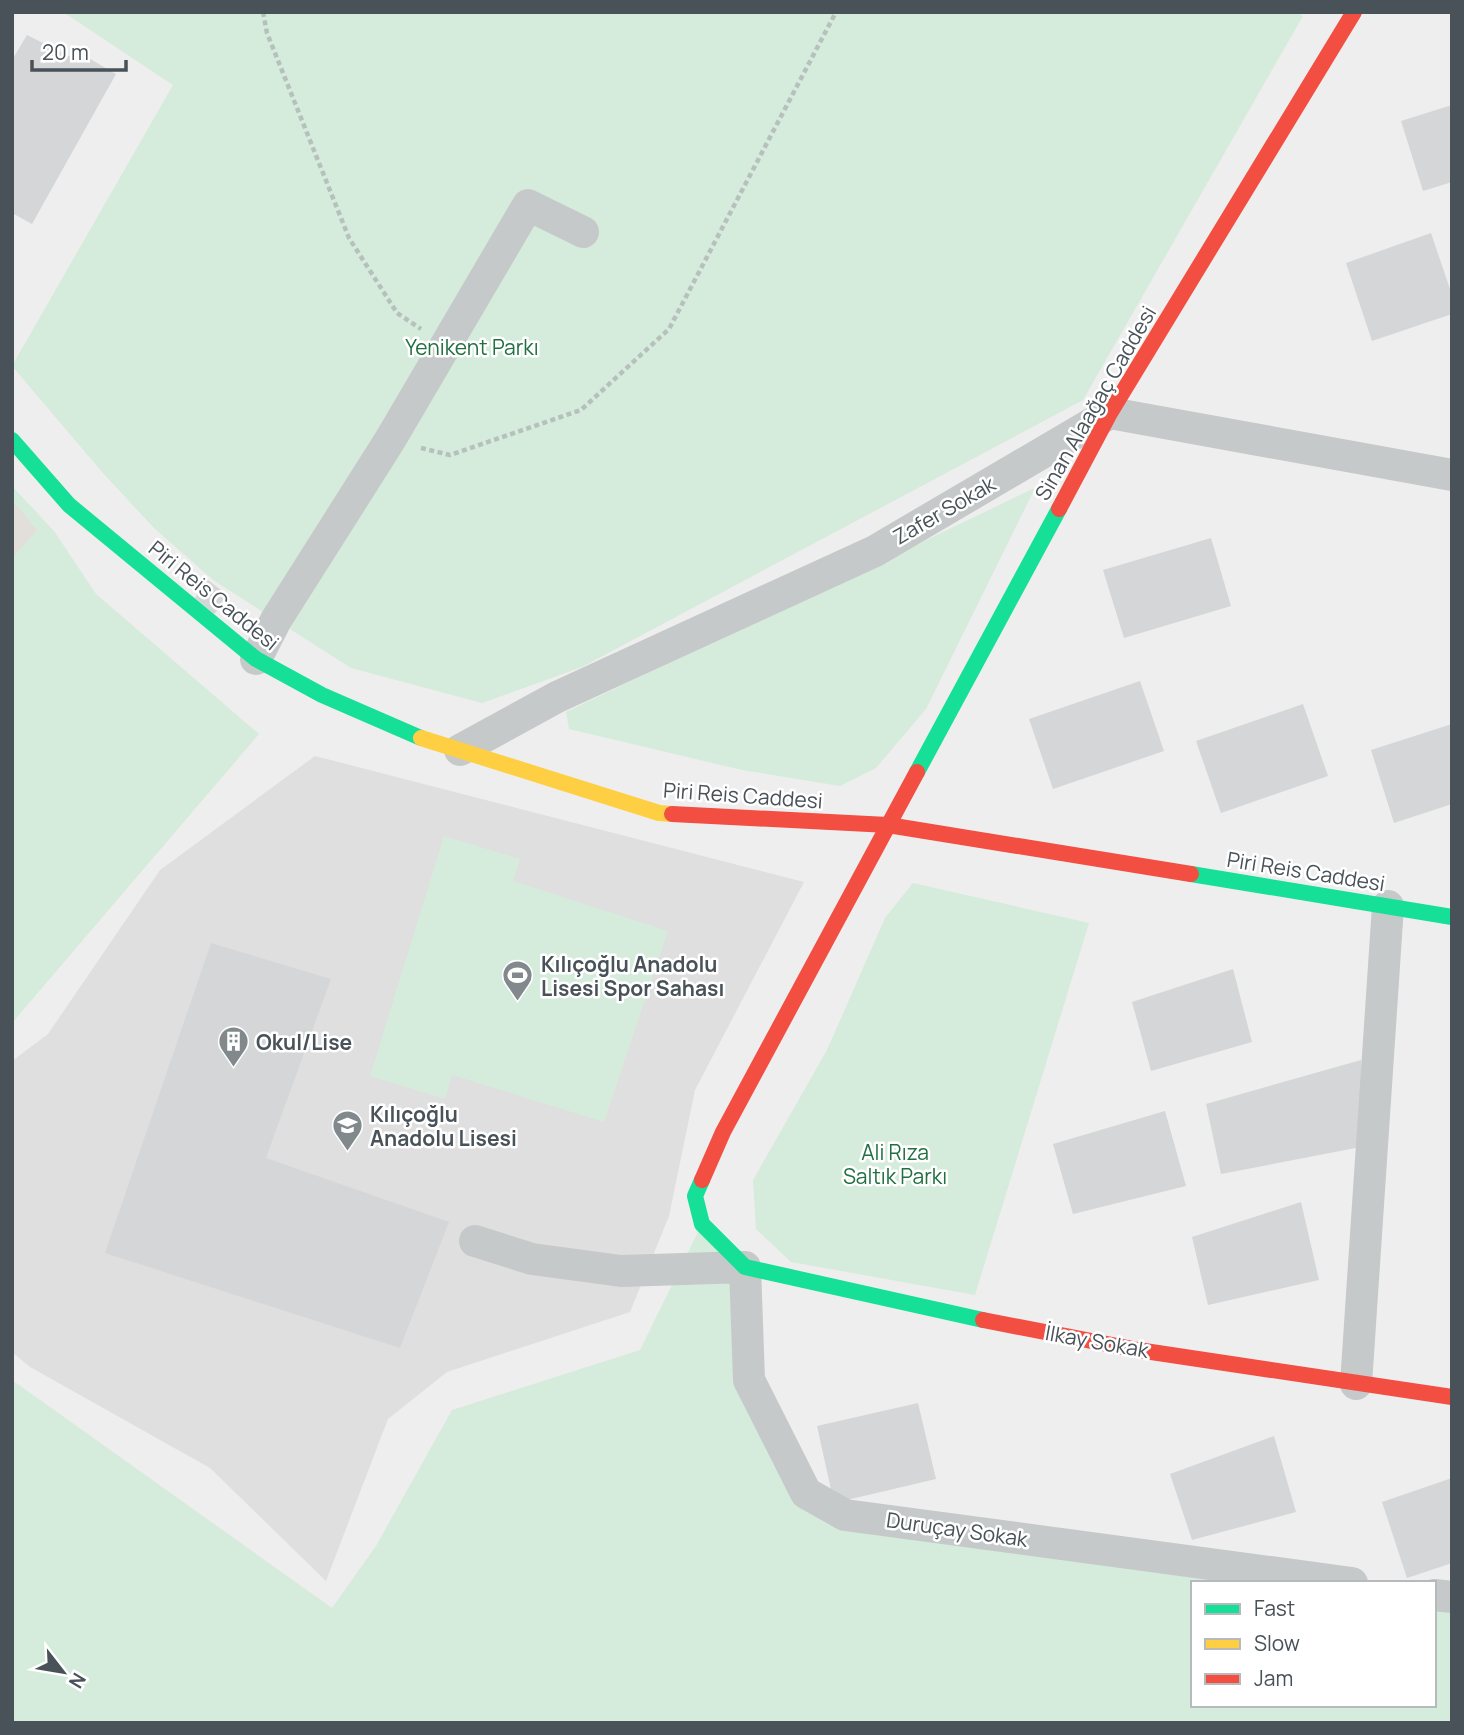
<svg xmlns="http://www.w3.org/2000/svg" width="1464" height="1735" viewBox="0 0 1464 1735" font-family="Manrope,sans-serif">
<rect width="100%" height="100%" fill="#eee"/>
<path fill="#e0dfe0" d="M315,756L804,882L695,1090L669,1216L630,1312L447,1372L388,1419L326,1581L210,1468L30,1367L12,1352V1061L48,1034L160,870Z"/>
<path fill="#d5ebdb" d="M63,12H1296L1303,16L1083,400L582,667L482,703L351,668L213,580L154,528L102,472L12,366L173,85Z
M12,486L54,531L96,594L259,734L12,1023Z
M1035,488L926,709L876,768L840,786L742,770L569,729L566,712Z
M444,836L520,859L513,881L668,931L604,1122L452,1075L445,1099L370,1076Z
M913,883L1089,923L975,1295L791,1262L756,1229L753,1180L827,1050L885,918Z
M702,1224L745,1267L749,1380L806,1493L1273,1583H1193V1705H1434V1609L1452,1611V1723H12V1380L332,1608L376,1546L452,1410L640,1350Z"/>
<path fill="#e2dfdb" d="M12,500L37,530L12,558Z"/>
<path fill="#d4d6d7" d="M27,35L79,61L85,56L116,74L32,224L12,213V60Z
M1452,105V182L1423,191L1401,121Z
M1431,233L1452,295V314L1372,341L1346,263Z
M1211,538L1231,606L1124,638L1103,570Z
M208,580L230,597L214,614L195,598Z
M1140,681L1164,751L1053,789L1029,719Z
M1303,704L1328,776L1221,813L1196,741Z
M1452,724V804L1394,823L1371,750Z
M211,943L331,979L266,1158L449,1222L400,1348L105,1253Z
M1233,969L1252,1042L1151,1071L1132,1002Z
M1361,1060L1366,1146L1221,1174L1206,1104Z
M1165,1111L1186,1186L1073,1214L1053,1144Z
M1301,1202L1319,1280L1208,1305L1192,1237Z
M918,1403L936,1479L834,1503L817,1426Z
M1274,1436L1296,1512L1192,1540L1170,1474Z
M1452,1478V1563L1407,1578L1382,1502Z"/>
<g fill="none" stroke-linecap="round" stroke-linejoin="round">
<path stroke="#b6c0bc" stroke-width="4.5" stroke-dasharray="5 3.5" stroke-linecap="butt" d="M263,12L267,33L349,238L397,313L421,329
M421,448L450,455L581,410L669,329L836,12"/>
<path stroke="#c6c9c9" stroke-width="32" d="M256,659L276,620L390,440L528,205L583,232
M460,750L557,697L875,551L1110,413L1452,475
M475,1241L532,1259L621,1271L745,1267L749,1380L806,1493L845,1515L1352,1583
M1356,1384L1388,906
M1434,1595L1452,1597"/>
<path stroke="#16e098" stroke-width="16" d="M12,440L69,505L256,659L322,695L421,738
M917,772L1059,509
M1191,874L1452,917
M702,1180L695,1196L702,1224L745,1267L983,1320"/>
<path stroke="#ffcf43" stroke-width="16" d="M421,738L659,813L672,814"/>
<path stroke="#f24e42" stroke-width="16" d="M1059,509L1110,413L1354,12
M672,814L888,825L1191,874
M702,1180L723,1132L917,772
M983,1320L1138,1350L1452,1397"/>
</g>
<defs>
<symbol id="stadium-pin" viewBox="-11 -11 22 30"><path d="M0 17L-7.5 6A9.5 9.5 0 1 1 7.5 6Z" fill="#82898c" stroke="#fff"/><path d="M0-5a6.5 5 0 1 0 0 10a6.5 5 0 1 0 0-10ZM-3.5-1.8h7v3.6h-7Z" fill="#fff"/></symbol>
<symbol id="building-pin" viewBox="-11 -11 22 30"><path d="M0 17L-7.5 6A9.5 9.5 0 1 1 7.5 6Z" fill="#82898c" stroke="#fff"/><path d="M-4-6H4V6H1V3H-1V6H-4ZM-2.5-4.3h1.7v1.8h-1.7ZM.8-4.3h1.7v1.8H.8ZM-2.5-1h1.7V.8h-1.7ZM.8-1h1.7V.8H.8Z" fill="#fff"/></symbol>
<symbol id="school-pin" viewBox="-11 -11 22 30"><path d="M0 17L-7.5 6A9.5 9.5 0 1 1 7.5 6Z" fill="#82898c" stroke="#fff"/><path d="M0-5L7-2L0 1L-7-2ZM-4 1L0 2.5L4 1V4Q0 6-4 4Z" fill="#fff"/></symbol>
</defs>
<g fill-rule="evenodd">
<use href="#stadium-pin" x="500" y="958" width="35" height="47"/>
<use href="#building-pin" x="216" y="1024" width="35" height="47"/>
<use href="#school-pin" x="330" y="1108" width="35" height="47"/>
</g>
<g text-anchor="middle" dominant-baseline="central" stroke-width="5" stroke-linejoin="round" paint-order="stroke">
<g font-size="21" fill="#227041" stroke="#fff">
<text x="472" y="347">Yenikent Parkı</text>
<text x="895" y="1152">Ali Rıza<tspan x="895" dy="24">Saltık Parkı</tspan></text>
</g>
<g font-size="21" fill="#485258" stroke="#fff">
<text transform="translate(1095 403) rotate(-60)">Sinan Alaağaç Caddesi</text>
<text transform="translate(944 510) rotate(-30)">Zafer Sokak</text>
<text transform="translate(214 595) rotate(39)">Piri Reis Caddesi</text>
<text transform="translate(743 795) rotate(4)">Piri Reis Caddesi</text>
<text transform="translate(1306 871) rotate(9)">Piri Reis Caddesi</text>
<text transform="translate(1097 1341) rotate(10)">İlkay Sokak</text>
<text transform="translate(957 1529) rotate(8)">Duruçay Sokak</text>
</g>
<g font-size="21" font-weight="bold" fill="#485258" stroke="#fff" text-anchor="start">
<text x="541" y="964">Kılıçoğlu Anadolu<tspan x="541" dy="24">Lisesi Spor Sahası</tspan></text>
<text x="256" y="1042">Okul/Lise</text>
<text x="370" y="1114">Kılıçoğlu<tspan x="370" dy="24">Anadolu Lisesi</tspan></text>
</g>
</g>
<rect width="1464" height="1735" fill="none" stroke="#485258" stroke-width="28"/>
<rect x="1191" y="1581" width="245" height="126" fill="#ffffff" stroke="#b6babc" stroke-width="2"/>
<rect x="1205" y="1604" width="35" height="10" fill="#16e098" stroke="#b6babc" stroke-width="2"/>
<text x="1254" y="1616" font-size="21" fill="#485258">Fast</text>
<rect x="1205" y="1639" width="35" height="10" fill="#ffcf43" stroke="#b6babc" stroke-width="2"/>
<text x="1254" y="1651" font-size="21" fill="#485258">Slow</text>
<rect x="1205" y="1674" width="35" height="10" fill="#f24e42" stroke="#b6babc" stroke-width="2"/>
<text x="1254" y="1686" font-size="21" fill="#485258">Jam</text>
<g transform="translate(63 1672) rotate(121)" stroke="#ffffff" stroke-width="5" paint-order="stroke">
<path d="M0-5L12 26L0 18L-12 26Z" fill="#485258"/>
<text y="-10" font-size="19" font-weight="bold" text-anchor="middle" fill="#485258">N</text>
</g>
<path d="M32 60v10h94v-10" fill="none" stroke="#485258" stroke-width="3.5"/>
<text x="42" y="60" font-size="21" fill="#485258" stroke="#ffffff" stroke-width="5" paint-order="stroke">20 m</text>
</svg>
